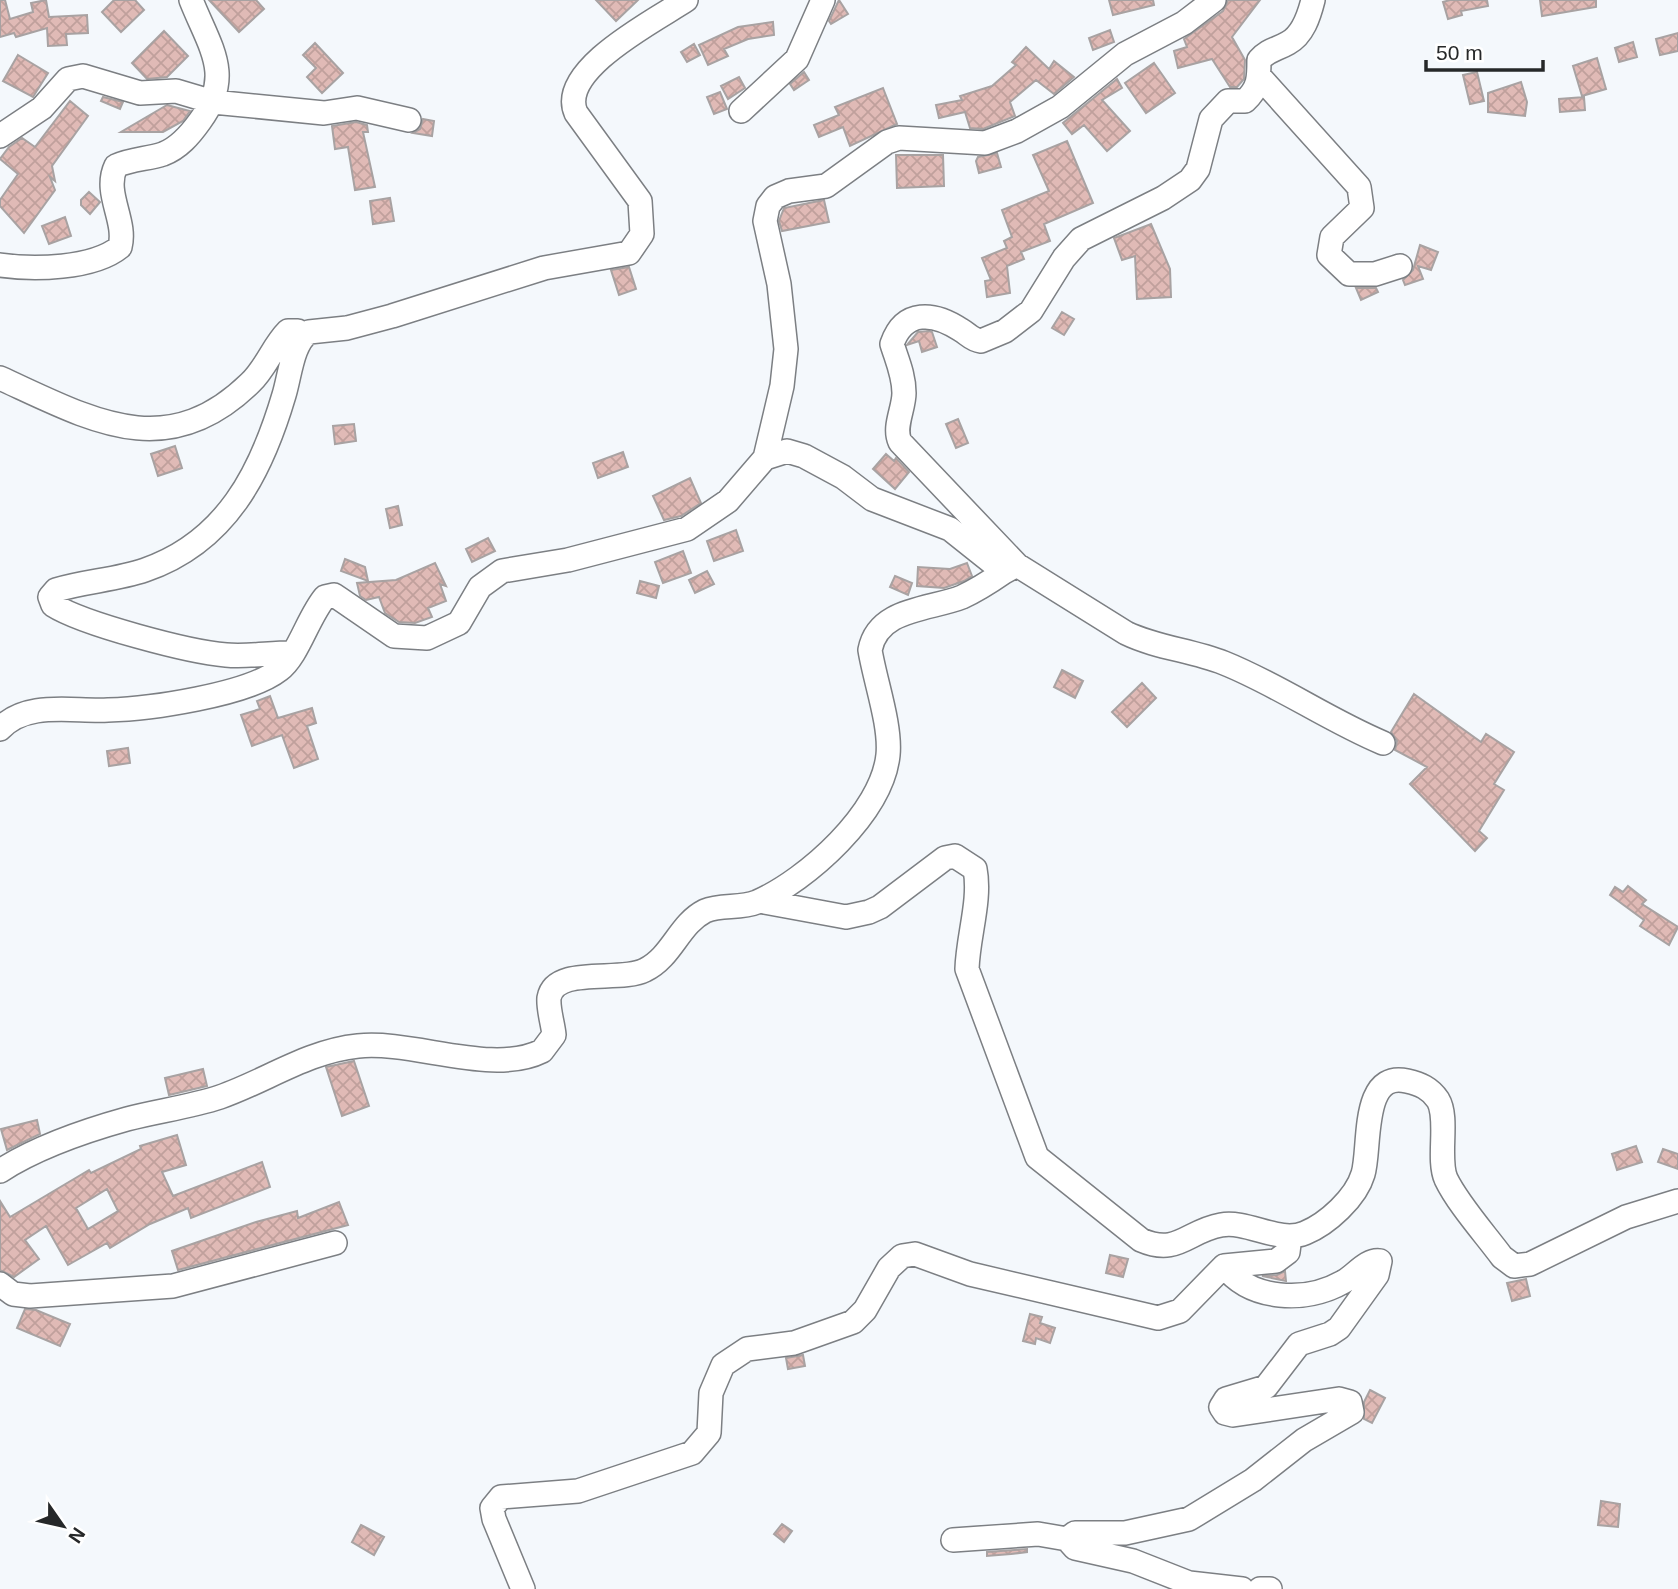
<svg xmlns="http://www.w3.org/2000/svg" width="1678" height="1589" viewBox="0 0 1678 1589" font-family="Arial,sans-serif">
<defs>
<pattern id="building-cross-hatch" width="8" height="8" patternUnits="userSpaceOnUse" patternTransform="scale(1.75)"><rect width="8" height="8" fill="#e0bab6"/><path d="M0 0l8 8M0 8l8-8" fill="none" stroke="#c0a09c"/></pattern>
</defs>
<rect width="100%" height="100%" fill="#f4f8fc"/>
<path fill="url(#building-cross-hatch)" stroke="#a8a2a2" stroke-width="2" fill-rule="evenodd" d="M0,0H5L10,19L33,12L31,3L46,0L49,17L87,15L88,33L66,34L67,45L48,46L47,28L16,37L14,33L0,37Z
M114,0H135L144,10L121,32L102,12Z
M209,0H256L264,9L239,32Z
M596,0H638L616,21Z
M839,0L848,14L831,24L829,21Z
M1109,0H1153L1154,5L1113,15Z
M1228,0H1260L1232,37L1245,60L1244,79L1237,87H1230L1212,59L1178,68L1174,51L1187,47L1184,39L1223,11Z
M1450,0H1487L1488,6L1461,11L1462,15L1448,19L1443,2Z
M1540,0H1596V7L1542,16Z
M773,22L774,35L748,39L724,49L728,56L708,65L699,45L738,27Z
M1110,30L1114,42L1093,50L1089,38Z
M164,31L188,56L167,77L147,79L132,63Z
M1678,33V51L1660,55L1656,39Z
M1633,42L1637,57L1619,62L1615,48Z
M315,43L343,73L322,93L307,77L316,68L303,55Z
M694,44L700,55L687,62L681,52Z
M1026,47L1049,69L1054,61L1074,77L1054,94L1036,80L1010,102L1015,116L983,129L970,128L965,112L939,118L936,105L962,100L960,96L992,86L1016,65L1012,62Z
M18,55L48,73L33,97L3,81Z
M1597,58L1606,89L1582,96L1573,66Z
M1154,63L1175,93L1146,113L1125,83Z
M804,72L809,80L794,90L790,84Z
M1477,72L1484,101L1470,104L1463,75Z
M739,77L745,88L728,99L721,86Z
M1117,79L1122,88L1102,100L1130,131L1107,151L1084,125L1072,134L1063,123Z
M1521,82L1527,102L1525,116L1488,112V93Z
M883,88L897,124L850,146L843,127L819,137L814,125L839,115L835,107Z
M720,92L727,109L714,114L707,97Z
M103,97L123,102L120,109L101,101Z
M1584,97L1585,110L1560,112L1559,99Z
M70,101L88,116L52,166L55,181L50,177L55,190L24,233L0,206V200L18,174L0,159L9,147L22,138L35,147Z
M167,105L190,111L183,121L163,132H121Z
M423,119L434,121L432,136L413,133L420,129Z
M356,122L367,125L368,132H363L375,187L355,190L348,147L335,149L332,126Z
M1067,141L1093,203L1044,224L1050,241L1021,252L1024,259L1007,266L1010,293L987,297L985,281L991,280L982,258L1007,248L1004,241L1012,237L1002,210L1049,191L1033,155Z
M997,153L1001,167L979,173L976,161L978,157Z
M896,155H943L944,186L897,188Z
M89,192L100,202L90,214L81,205V200Z
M390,198L394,221L373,224L370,201Z
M824,200L829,222L782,231L779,221L784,208Z
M65,217L71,236L49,244L42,226Z
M1151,224L1170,269L1171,297L1137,299L1135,256L1122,260L1114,238Z
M1420,245L1438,252L1431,270L1418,266L1423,279L1405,285L1403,280L1413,270Z
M629,267L636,289L619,295L611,270Z
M1356,288H1376L1378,292L1361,300Z
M1062,312L1074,319L1064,335L1052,328Z
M929,331L932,332L937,347L922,352L919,341L907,345L918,332Z
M958,419L968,443L956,448L946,424Z
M354,424L356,441L335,444L333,426Z
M175,446L182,468L158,476L151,454Z
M623,452L628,467L598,478L593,463Z
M886,454L894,461L896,458L909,472L895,489L873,469Z
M690,478L701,503L681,516L664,520L653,496Z
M398,506L402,525L390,528L386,509Z
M736,530L743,551L714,561L707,541Z
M488,538L495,551L472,562L466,549Z
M683,551L691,573L663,583L655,562Z
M345,559L365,567L368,581L341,571Z
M435,563L446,586L440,584L446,601L428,608L432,617L415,623L399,622L385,613L379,597L366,600L360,596L357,583L396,580Z
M967,563L972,576L964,581L944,588L917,586L918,567L950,569Z
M707,571L714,584L695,593L689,580Z
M895,576L912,583L908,595L890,587Z
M640,581L659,586L656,598L637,593Z
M1062,670L1083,681L1075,698L1054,687Z
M1142,683L1156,698L1127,727L1112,712Z
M1414,694L1481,742L1486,734L1514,752L1494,784L1504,790L1479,831L1487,838L1475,851L1410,784L1427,767L1395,750L1397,741L1391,732Z
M270,696L278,718L312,708L316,723L307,726L318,759L294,768L282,735L252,746L241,715L260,709L257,701Z
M128,748L130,763L109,766L107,751Z
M1628,886L1646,900L1642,904L1678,927L1669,945L1640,926L1644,920L1610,895L1615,887L1623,892Z
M354,1061L369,1106L342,1116L326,1067Z
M203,1069L207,1086L169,1095L165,1078Z
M37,1120L40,1134L7,1150L1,1129Z
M177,1135L186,1165L162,1172L173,1196L262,1162L270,1187L191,1218L188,1208L150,1224L110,1248L107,1243L68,1265L46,1226L25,1240L39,1259L14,1277L0,1270V1201L10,1217L89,1170L91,1173L141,1149L140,1146ZM107,1189L118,1211L88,1229L76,1208Z
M1636,1146L1642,1162L1617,1170L1612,1154Z
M1663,1149L1678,1154V1169L1658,1162Z
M339,1202L348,1225L178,1270L172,1251L256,1222L297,1211L298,1218Z
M1110,1255L1128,1259L1123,1277L1106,1273Z
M1285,1271L1286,1281L1262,1276L1277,1275Z
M1526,1279L1530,1296L1512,1301L1507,1283Z
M25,1309L36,1310L70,1324L60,1346L17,1328Z
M1030,1314L1042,1317L1040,1323L1055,1328L1050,1343L1036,1338L1035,1344L1023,1341Z
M803,1355L805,1366L788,1369L786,1358Z
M1370,1390L1385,1398L1372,1423L1364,1419V1402Z
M1601,1501L1620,1504L1618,1527L1598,1525Z
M782,1524L792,1531L784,1542L774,1534Z
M361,1525L384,1537L374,1555L352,1542Z
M1027,1549V1552L1011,1554L987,1556V1552Z"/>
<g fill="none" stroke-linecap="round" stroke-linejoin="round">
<defs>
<path id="minor" d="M1313,0C1309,16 1303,35 1288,43C1276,50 1269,49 1259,60C1259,78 1259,88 1245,101H1228L1211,119L1198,169L1190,180L1163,198L1081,239L1064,258L1031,311L1005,331L981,341C972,340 968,334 961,330C934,312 904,309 892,344C897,360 904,375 904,393C904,409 893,427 900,442L1017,565L1126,633C1157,648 1191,650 1224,663C1279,685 1328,720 1383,743
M1259,76L1359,187L1362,208L1332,237L1329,255L1349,274H1375L1400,266
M741,111L797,59L823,0
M0,136L42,108L68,79L83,76L140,93L176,91L213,102L324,113L357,108L409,120
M0,265C33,270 93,269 120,247C127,220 103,193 116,166C131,159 148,159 163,154C179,148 190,135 200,121C234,75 210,48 191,0
M0,378C90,419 166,465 250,383C266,368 273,346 288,331H298L303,335
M765,458L787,451L804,456L843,477L872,499L950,529L1004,572L1017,565
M291,653C269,653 247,657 226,655C189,652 83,624 53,605L50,597L56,590C85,581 116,580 145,570C226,542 261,473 284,395C290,376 292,343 309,332L347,328L392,316L544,268L629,253L642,234L640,201L576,113C557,70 656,20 686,0
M0,729C27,700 73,712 108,710C149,709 247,695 279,670C298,656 308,617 325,597L334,595L340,599L394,636L427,638L459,623L480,587L502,571L568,560L687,529L728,501L765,458L782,386L786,349L779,284L765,221L768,206L775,197L789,191L826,186L887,142L899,138L985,143L1017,131L1060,107L1125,54L1184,23L1214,0
M759,901L846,917L869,912L880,907L945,858L955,856L975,869C981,900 968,936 967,969L1037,1157L1141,1240C1178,1256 1187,1231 1221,1225C1248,1220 1279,1244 1305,1233C1327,1224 1356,1198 1363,1174C1371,1149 1360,1070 1407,1081C1420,1084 1430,1088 1438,1100C1449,1118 1437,1159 1446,1179C1458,1204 1485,1234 1502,1257L1514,1266L1530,1264L1626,1217L1678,1201
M0,1171C37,1147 84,1131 127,1119C157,1111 190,1107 220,1097C266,1081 308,1051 358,1046C413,1040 492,1076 542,1051L554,1035C553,1024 548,1009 549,998C555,965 620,983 645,970C672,957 679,924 705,911C721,904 740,909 757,902C807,880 882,813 888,755C891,725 875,681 870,650C878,608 929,610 962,597C977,590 991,581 1004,572
M1224,1266C1251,1301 1306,1303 1343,1282C1355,1276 1366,1259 1380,1261L1377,1275L1339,1328L1330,1334L1299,1344L1266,1387L1226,1399L1221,1407L1225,1413L1233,1415L1339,1399L1350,1402L1352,1412L1304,1440L1253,1480L1189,1519L1125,1533H1075L1067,1539L1075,1548L1133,1561L1189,1583L1242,1589
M0,1284L13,1294L30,1296L173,1286L335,1243
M953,1540L1038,1534L1067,1539
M523,1589L494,1519L492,1508L501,1497L578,1491L692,1453L709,1433L711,1393L723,1365L747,1349L794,1343L853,1322L865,1310L889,1268L902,1256L915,1254L970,1274L1158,1318L1180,1311L1224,1266L1276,1261L1288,1252L1290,1236
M1260,1589H1270"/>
</defs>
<use href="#minor" stroke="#7c7f83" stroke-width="26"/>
<use href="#minor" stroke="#fff" stroke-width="23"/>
</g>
<g transform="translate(63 1526) rotate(124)" stroke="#ffffff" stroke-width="5" paint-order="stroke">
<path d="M0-5L12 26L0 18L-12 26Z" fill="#262829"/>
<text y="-10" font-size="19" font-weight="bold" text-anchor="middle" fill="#262829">N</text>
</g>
<path d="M1426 60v10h117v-10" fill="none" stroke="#262829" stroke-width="3.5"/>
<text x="1436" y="60" font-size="21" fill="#262829" stroke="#ffffff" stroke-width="5" paint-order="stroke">50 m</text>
</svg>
